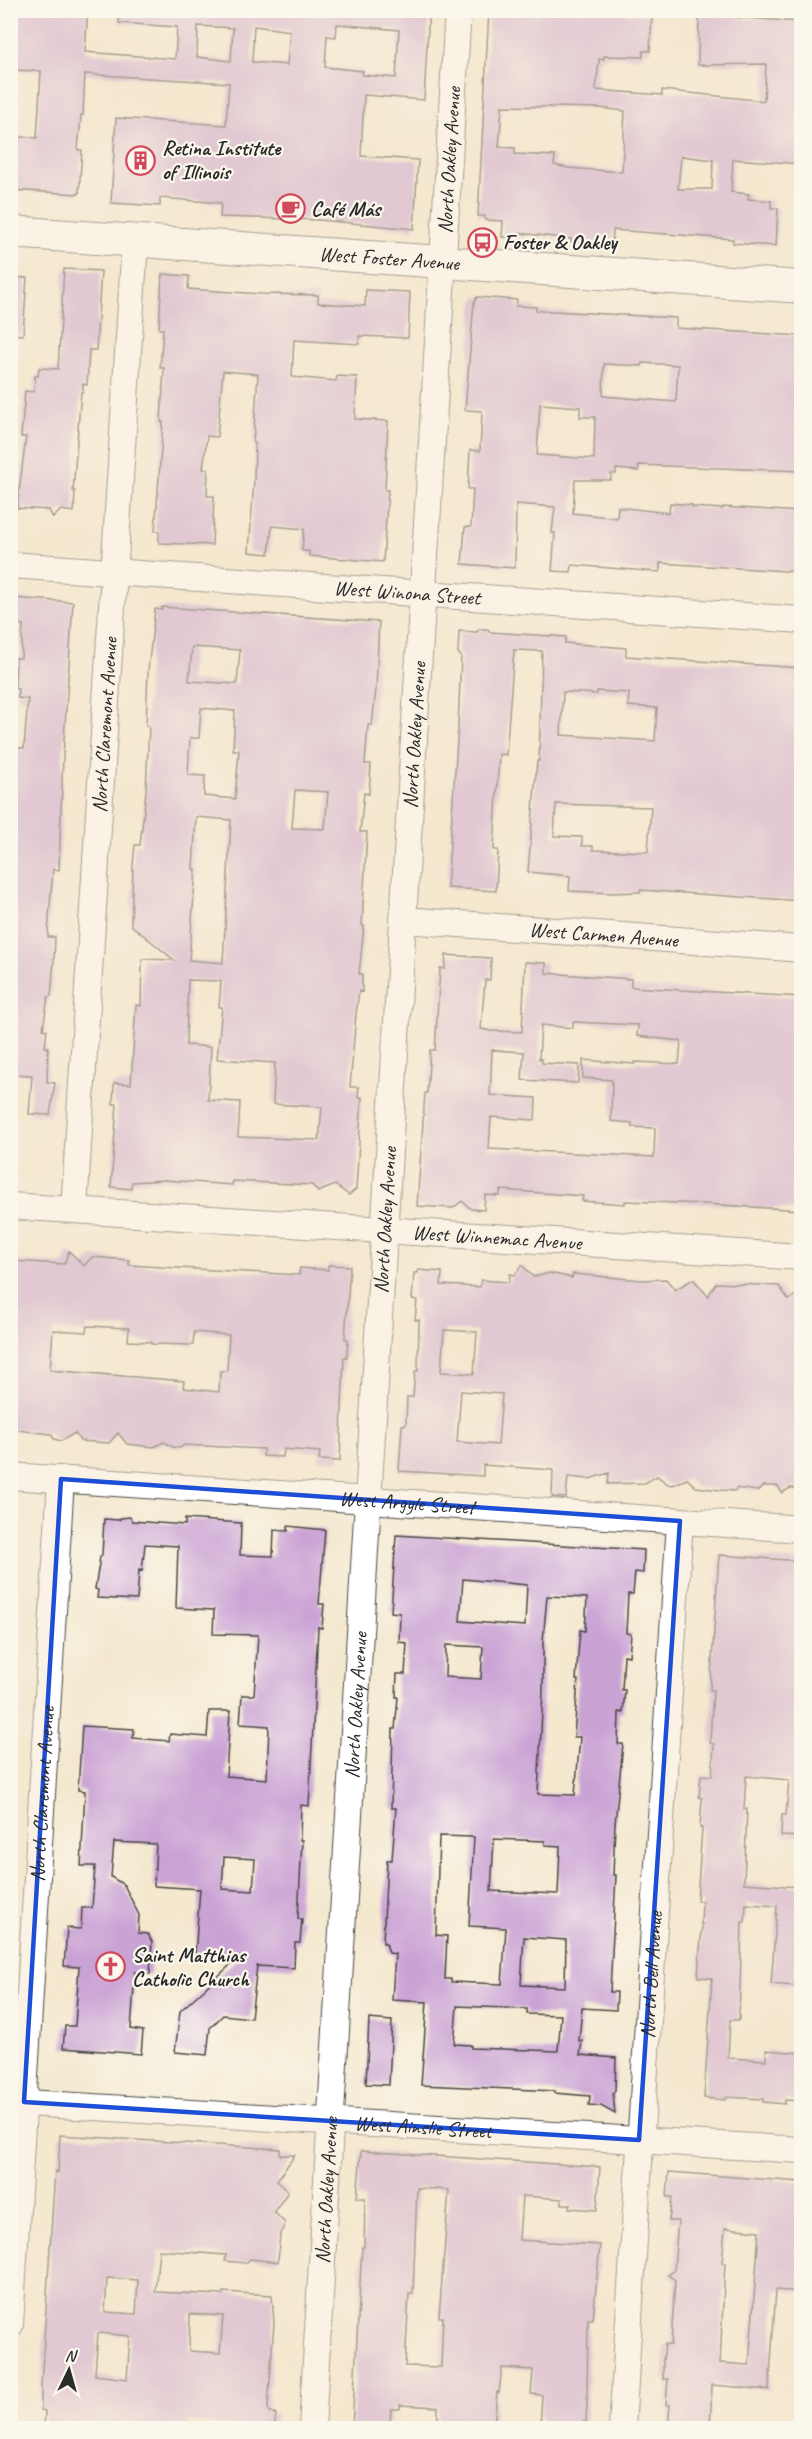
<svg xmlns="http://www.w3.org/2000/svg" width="812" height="2439" viewBox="0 0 812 2439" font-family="Caveat,sans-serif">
<rect width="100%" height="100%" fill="#fbf7ec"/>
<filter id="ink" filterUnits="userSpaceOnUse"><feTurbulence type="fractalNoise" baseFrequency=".0167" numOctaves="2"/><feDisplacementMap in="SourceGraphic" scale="12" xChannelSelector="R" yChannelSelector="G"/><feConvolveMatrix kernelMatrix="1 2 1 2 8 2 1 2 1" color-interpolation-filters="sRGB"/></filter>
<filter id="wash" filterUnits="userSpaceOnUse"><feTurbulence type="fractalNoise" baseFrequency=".008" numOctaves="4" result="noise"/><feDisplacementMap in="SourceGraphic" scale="24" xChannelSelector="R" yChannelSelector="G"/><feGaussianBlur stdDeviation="1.35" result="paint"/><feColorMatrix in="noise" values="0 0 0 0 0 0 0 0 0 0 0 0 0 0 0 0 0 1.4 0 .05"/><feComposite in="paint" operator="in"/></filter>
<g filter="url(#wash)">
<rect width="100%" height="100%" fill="#f4e8cf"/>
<g id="blocks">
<!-- building -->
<path fill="#caa3d5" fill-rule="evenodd" d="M10,10H88L85,52L175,59L177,27L119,23L120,10H429L424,100L364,95L361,156L418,160L414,229L319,220L220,217L221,203L160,198V206L111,203L116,118L226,125L229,83L85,74L83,115H81L78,150H82L79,194L10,190V136L37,138L41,71L10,70ZM337,24L399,30L396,78L362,75L363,71L325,67L327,36L336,37ZM198,26L233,28L231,61L197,57ZM254,26L290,31L287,65L252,62Z
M489,10H579L652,15L650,51H643V57L604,56V59H599L596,90L662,95V90L764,101L766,64L698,65L699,12L720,13L719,16L801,22V164L733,159L731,192L749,194L748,199L771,201V208H778L776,246L733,243V239L613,230L612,244L571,242V239L520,233V238L502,237L503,221L485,220V216H478ZM502,106L599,108L625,111L622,172L568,168L554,165L555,156L515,154V148L499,147ZM681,156L713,160L712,189H678Z
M64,269L101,271L96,350H89L87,385L83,384V392H81L73,491H75L74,512L61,510L53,518L49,510L17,508L26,437H21L25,391L34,392L35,376H38L39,368L58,369Z
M162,274L189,276L188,289L261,294L318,295V303L365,306L366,290L410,292L408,338L359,336V344L294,340L292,377L336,381L337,376L357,377L355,419L388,421L385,490H388L383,562L309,556V551H302L304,529L272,526L269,554L249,552L254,479L255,443H253L258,374L223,371L217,437L207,436L203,469H208L207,496H214L212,545L159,543V531H155L163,422H161L164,368H160L163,329H159Z
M10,277L27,278L23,335L10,334Z
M477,297L517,300L516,306L536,307V310L676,318V328L801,336V471L639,465L638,471L616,469V474H611V480H575L573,513L617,518L618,507L669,513L670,503L692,505V507L723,509V507L801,512V572L660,563V572L572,565L571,572L552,571L555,533H552L555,507L516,504L515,568L462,564L465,527H471L473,489H468L470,450L480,451L482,411L465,410L474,302ZM642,363L678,365L676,402L603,396L604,364L642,366ZM540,404L580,407V417H595L594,459L537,455Z
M10,598L73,602L63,756L59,870L53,869L49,917L48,937H55L54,961L51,996L48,997L43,1029L47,1030L45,1047H48L47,1082L55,1083L50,1115L29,1114L32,1075L10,1074V852L15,795H10V767L12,747L24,748L28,699L18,698V689H15L16,658H21L23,625L10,624Z
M162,607L379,622L376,689L372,725H368L365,764H371L369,794L364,793L360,832H367L362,925L364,926L359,974H362V992L359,991L356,1014L350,1087H359L358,1097H362L356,1189L349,1195L335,1185L318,1192L312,1185L233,1181L232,1185L165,1180L132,1182L131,1189L111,1187L117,1104H113L114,1083L131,1084L136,1005L141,1006L142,959L174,960L131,925L133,865L135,845H140L146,791L149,726H146L148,671L155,609L162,610ZM192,647L240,650L237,684L189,681ZM201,708L235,711L233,750H239L235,799L204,796L205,776L188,775L190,738H199ZM295,790L328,792L325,829L292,828ZM196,817L231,820L223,963L189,960L196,869H193ZM188,980L221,981L219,1007H222L217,1059L275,1063L273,1104L322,1107L319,1140L238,1137L240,1102L208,1100L211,1047L186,1045Z
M479,629H488L490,632L566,637L565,643L626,648V656L801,668V901L640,890V892L611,893L569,891L570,876L528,872L537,761H539L542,651L514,650L506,755L499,754L494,850H498L496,891L447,888L458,727L461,656L458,653L459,631L477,632ZM597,691L629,693L628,706L657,708L655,741L561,735L563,692L597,694ZM556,804L651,807L648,852L593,850V846H582V837L554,836Z
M446,955L491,958L490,980H485L481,1029L491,1031L522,1032L525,962L546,963V973L631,979V987L801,997V1210L705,1204L625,1201V1204L582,1201L583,1196L500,1190V1196L485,1195L484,1210L471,1209L462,1201L453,1208L417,1206L425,1093H427L430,1050H435L440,968L445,969ZM573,1022L638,1025L637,1036L681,1041L679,1064L635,1062V1064L583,1060V1078L612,1080L611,1121L632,1123V1127L655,1128L654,1157L489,1149L491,1117L535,1120L536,1098L490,1095L492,1050L524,1052L522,1080L578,1083L579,1065L542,1063V1059H539L541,1025L573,1028Z
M69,1251L84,1266L92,1257L129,1260V1265L299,1275L300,1268L328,1270V1265L350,1266L345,1339H348L347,1357H344L340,1461L319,1460L320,1452L284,1449L283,1457L263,1456L264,1449L184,1445L180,1448L173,1447L164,1442L154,1447L127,1444L118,1433L109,1443L80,1441L75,1433L61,1441L54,1439L51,1434L10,1429L13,1340H10V1261L64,1264ZM87,1326L129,1328L128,1341L151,1342V1344L193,1345L194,1332L229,1335L227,1371H220L219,1392L183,1388L184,1381L50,1370L53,1330L86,1332Z
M522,1265L533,1277L550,1273L572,1278L573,1274L642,1280L666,1279L675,1290L693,1279L708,1296L716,1283L779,1286L789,1300L801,1291V1346H800L797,1394L801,1395V1434L798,1489L790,1488L782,1493L778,1486H764L757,1491L736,1488V1491L720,1490L696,1487L687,1479L673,1485L668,1484L657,1476L645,1483L608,1484L609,1473L589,1479L568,1477L566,1498L552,1497L553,1470L483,1465V1476L399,1471L402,1425H406L407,1397H413L415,1371H418L419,1320H415L417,1300L412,1299L414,1273H418V1270L442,1272L441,1285L480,1287L481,1280L509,1282L510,1274L515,1275ZM444,1330L477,1332L474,1374L441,1372ZM461,1391L502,1394L498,1445L457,1442Z
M130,1517L132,1521L185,1525V1519L241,1523L240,1555L273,1556L274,1530L288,1531V1526L325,1530L319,1604H324L322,1628L318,1627L309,1806L301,1805L300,1840H302L298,1919H302L300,1943H295L294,1968L257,1966L251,2018L223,2015L210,2028L207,2055L175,2052L180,2011L238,1958L195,1956L200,1889L154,1886L156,1844L114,1842L111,1877L124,1885L139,1915L138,1933L148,1934L152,1942L150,1974L135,1972L131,2029L143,2031L141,2054L63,2048L65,2026H75L79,1967L64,1966L67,1928L81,1929L82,1908H92L95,1866H81L85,1791L78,1790L82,1726L134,1729L133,1738L169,1741L170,1734L207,1737L209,1711H230L226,1776L267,1779L269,1726L240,1724L242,1695H254L258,1635L213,1634L214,1610L176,1608L178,1546L145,1544L142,1571L139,1570L137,1600L97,1598L98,1590L95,1589L100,1557L102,1555L104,1519L119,1520L121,1518ZM224,1857L255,1859L253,1891L222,1889Z
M396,1535L644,1550L643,1573L635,1572L633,1594H628L626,1633L631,1634L629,1656L624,1655L622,1690H625L623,1713L619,1712L618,1744H623L615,1824L613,1875H616L610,1992H617L616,2010L582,2008L579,2041H582L580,2055L616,2058L615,2090L613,2094L615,2114L601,2106L589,2105L590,2096L554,2093L555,2091L421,2085L427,2002L392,2000L395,1954L389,1953L386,1943H383L387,1860H392L396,1808H391L393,1729H395L398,1697H396L397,1674H405L407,1643L399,1642L400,1613L391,1612ZM463,1579L527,1585L525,1626L460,1621ZM547,1596L587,1598L585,1631L580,1630L576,1680H578L574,1737H580L575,1795L538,1794L543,1690V1641ZM446,1645L483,1647L481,1679L445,1677ZM439,1836L474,1837L469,1926L506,1928L502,1984L451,1982V1979H445L447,1936L436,1935ZM494,1839L545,1841V1845L560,1846L558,1894L491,1891ZM524,1937L566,1940L565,1987L521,1985ZM457,2006L527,2009V2014L561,2015L558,2051L471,2048V2045L454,2044Z
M719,1555L801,1561V1837L781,1836L782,1815H786L789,1780L746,1776L744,1809H747L744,1883L799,1887L795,1986L771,1984L777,1906L746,1904L745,1922H742L739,2020H730L728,2058L766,2060V2050L801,2053V2101L785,2100V2104L763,2102V2099L725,2097V2100L704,2098L712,1978L698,1977L702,1924H701L702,1901H697L702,1828H700L702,1798L699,1797L701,1775L712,1776L714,1744L710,1743L713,1690H710Z
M369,2019L392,2021L389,2085L366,2084Z
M60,2135L280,2149V2155H295L277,2180L288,2192L274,2212L285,2223L284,2229L280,2234L278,2262L250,2259L246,2263L225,2261L226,2255L159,2250L155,2292L222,2295L223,2292L272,2295L274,2323L268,2408L269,2413L276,2414L274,2428H249L187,2422V2426H148V2428H44L45,2411L41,2410V2386L55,2171L58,2172ZM107,2278L138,2280L136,2314L105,2312ZM190,2314L223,2316L220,2353L189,2351ZM98,2333L130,2336L127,2379L95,2375Z
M361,2151L600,2167L597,2210L569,2208L570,2204H562V2199L522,2196L519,2240L600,2245L593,2319H588L587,2402L586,2422H583V2428H540L542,2395L531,2394L533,2370L502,2368L499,2393L497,2392L494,2428H438V2407L400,2405V2409H391L390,2423H386L385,2428H352L362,2247H364L365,2198H357ZM417,2188L449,2190L439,2317H443L441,2367L405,2366L409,2294H413Z
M669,2172L801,2182V2292L776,2290L769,2390L712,2385L710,2428H668L670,2405H666L668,2379H663V2360L665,2344L671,2345L675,2280L668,2275L674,2270L678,2221H669L672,2197H667ZM725,2228L759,2231L749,2365L720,2363L725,2263H722Z"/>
</g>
</g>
<g filter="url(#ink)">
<use href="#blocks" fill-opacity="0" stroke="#494744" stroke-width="1.5"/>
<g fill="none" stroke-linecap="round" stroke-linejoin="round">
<defs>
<g id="minor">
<path id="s1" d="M10,565L802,620"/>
<path id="s2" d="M404,920L802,949"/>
<path id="s3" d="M10,1206L802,1257"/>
<path id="s4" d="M74,1210L135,241"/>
<path id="s5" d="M10,1476L802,1529"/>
<path id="s6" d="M10,2102L802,2150"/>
<path id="s7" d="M10,2325L61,1479"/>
<path id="s8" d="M312,2428L458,10"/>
<path id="s9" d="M622,2428L680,1521"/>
</g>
<g id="major">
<path id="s10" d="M10,232L802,287"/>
</g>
</defs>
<!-- minor casing -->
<use href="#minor" stroke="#494744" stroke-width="28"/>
<!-- major casing -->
<use href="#major" stroke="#494744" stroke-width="34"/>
<!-- minor -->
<use href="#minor" stroke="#fff" stroke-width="26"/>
<!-- major -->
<use href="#major" stroke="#fff" stroke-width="32"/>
</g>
</g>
<!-- marked area -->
<path d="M0 0H812V2439H0ZM61,1479L680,1521L639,2140L24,2102Z" fill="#f4e8cf" fill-opacity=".55" fill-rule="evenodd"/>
<path fill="none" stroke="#1d4ed8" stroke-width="4.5" stroke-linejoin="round" d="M61,1479L680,1521L639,2140L24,2102Z"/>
<!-- icons -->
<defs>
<symbol id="building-ring" viewBox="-11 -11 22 22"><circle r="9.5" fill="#fbf7ec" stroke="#d1495b" stroke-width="1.5"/><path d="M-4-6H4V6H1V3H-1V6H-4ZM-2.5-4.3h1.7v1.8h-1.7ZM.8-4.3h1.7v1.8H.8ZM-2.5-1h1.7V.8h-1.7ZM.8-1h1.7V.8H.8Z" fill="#d1495b"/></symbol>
<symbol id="cafe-ring" viewBox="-11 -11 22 22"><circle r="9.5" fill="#fbf7ec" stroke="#d1495b" stroke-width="1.5"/><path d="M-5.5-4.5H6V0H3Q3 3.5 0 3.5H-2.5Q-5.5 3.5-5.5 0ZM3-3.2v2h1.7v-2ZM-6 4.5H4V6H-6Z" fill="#d1495b"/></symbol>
<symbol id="bus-ring" viewBox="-11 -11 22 22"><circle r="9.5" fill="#fbf7ec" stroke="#d1495b" stroke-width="1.5"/><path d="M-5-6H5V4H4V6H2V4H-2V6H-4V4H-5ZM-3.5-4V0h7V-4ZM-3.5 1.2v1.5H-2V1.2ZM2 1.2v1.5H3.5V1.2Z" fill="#d1495b"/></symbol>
<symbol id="church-ring" viewBox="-11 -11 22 22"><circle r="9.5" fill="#fbf7ec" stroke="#d1495b" stroke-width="1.5"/><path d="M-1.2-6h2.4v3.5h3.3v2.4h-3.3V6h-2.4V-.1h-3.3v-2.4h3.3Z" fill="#d1495b"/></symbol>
</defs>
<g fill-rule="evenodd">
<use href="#building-ring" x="124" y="144" width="33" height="33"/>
<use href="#cafe-ring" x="274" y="192" width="33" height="33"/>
<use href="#bus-ring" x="466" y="226" width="33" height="33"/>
<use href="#church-ring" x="94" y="1950" width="33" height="33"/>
</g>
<g text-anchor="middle" stroke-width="4.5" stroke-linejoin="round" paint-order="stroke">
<!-- poi labels -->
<g font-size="21" font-weight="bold" fill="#2b2b2b" stroke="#fbf7ec" text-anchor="start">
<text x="162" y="155">Retina Institute<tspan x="162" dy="24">of Illinois</tspan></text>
<text x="311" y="216">Café Más</text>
<text x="503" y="249">Foster &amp; Oakley</text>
<text x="132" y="1962">Saint Matthias<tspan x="132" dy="24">Catholic Church</tspan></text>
</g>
<!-- street labels -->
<g font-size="21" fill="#2b2b2b" stroke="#fbf7ec">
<text dy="7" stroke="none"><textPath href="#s8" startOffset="2272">North Oakley Avenue</textPath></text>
<text dy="7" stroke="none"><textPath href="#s10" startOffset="380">West Foster Avenue</textPath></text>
<text dy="7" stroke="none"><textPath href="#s1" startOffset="398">West Winona Street</textPath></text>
<text dy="7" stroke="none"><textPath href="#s4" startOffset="486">North Claremont Avenue</textPath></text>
<text dy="7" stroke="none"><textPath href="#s8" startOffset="1696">North Oakley Avenue</textPath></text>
<text dy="7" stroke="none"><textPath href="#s2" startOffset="200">West Carmen Avenue</textPath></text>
<text dy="7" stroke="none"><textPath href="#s8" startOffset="1210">North Oakley Avenue</textPath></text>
<text dy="7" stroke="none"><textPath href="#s3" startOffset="488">West Winnemac Avenue</textPath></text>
<text dy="7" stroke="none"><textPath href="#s5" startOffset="398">West Argyle Street</textPath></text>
<text dy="7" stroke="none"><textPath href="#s8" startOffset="724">North Oakley Avenue</textPath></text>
<text dy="7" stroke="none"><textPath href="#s7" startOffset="532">North Claremont Avenue</textPath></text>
<text dy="7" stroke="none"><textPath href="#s9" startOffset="454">North Bell Avenue</textPath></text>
<text dy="7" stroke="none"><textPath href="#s6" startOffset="414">West Ainslie Street</textPath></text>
<text dy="7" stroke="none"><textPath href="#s8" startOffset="238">North Oakley Avenue</textPath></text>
</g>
</g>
<!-- margin -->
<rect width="812" height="2439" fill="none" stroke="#fbf7ec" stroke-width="36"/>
<!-- north arrow -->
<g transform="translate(69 2370) rotate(5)" stroke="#fbf7ec" stroke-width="4.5" paint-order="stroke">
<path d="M0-4.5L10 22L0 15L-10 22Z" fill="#2b2b2b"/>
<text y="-9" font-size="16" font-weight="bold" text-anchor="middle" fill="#2b2b2b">N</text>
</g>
</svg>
